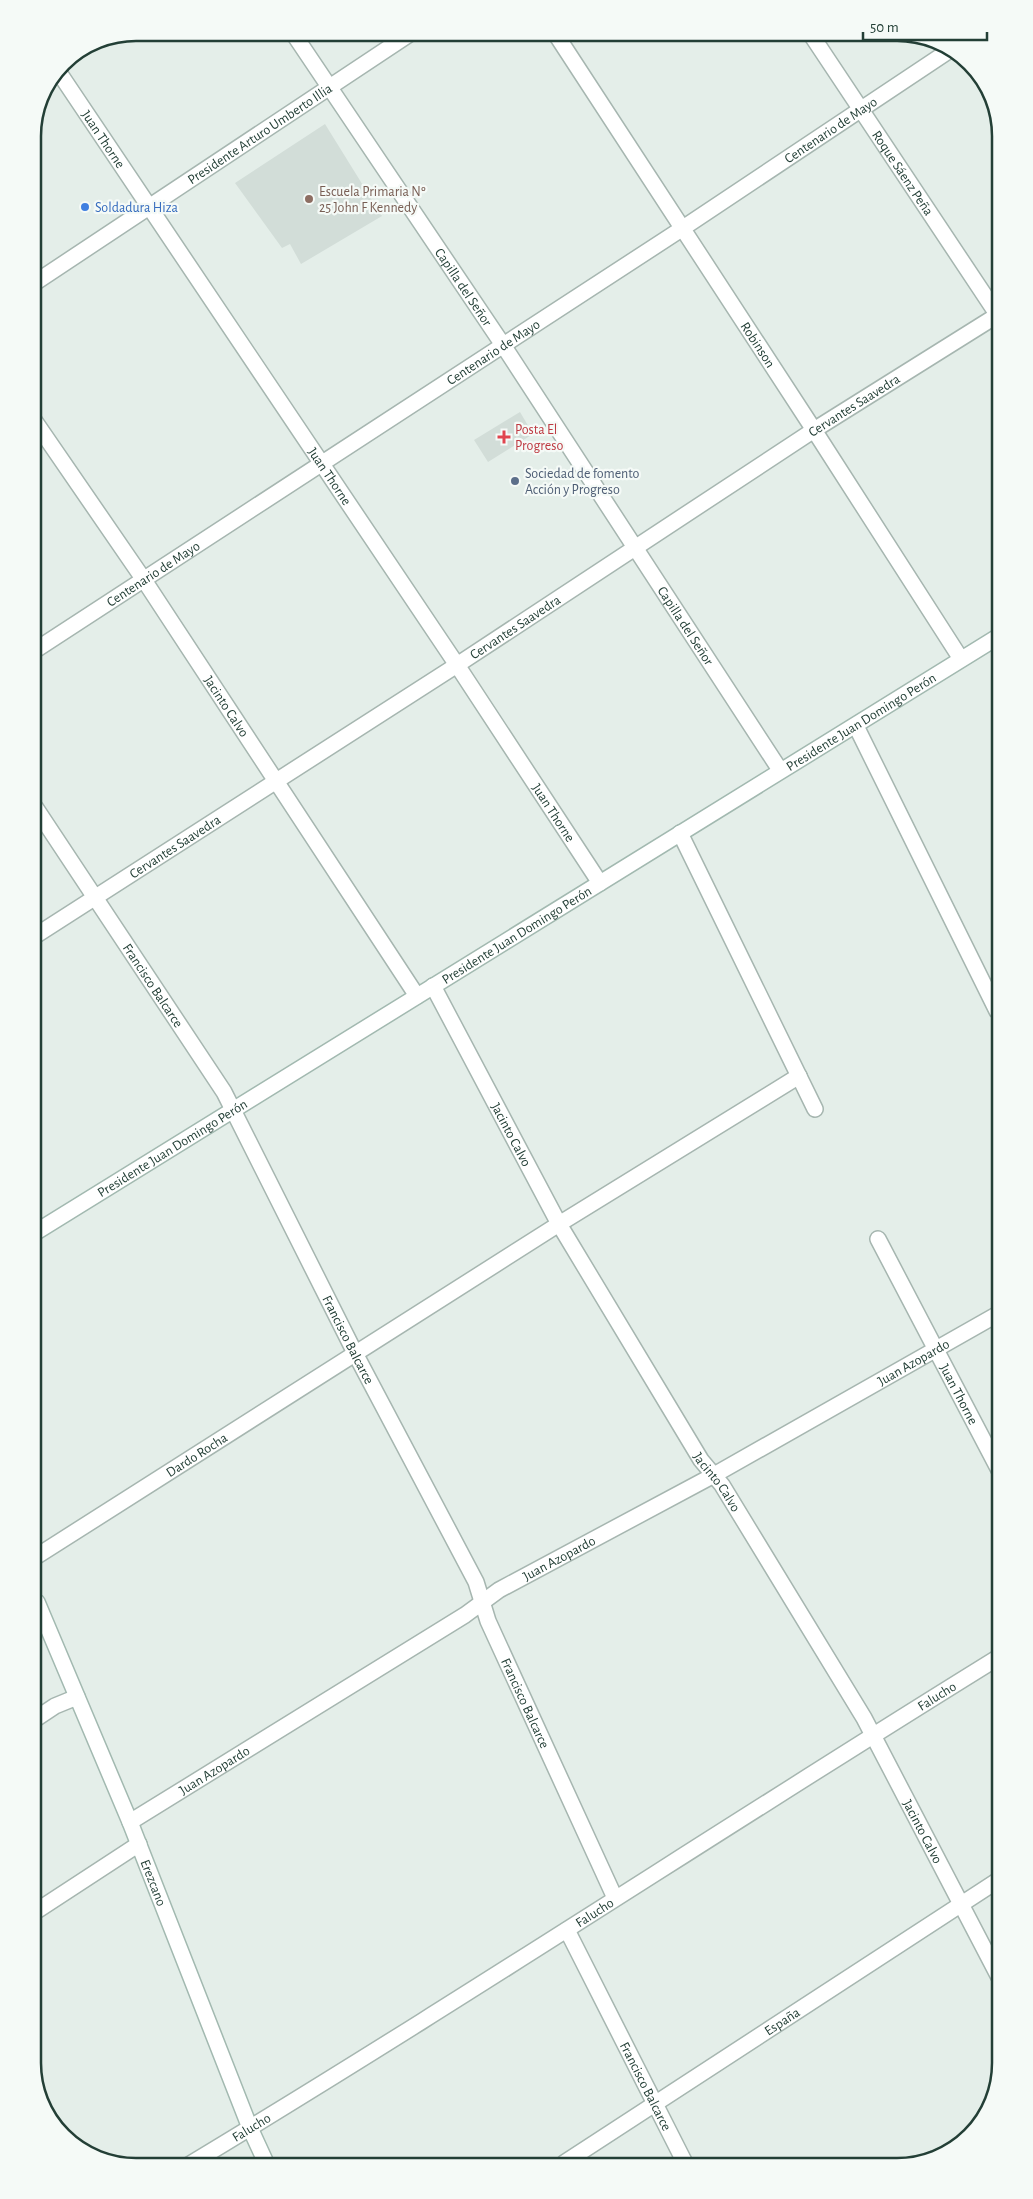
<svg xmlns="http://www.w3.org/2000/svg" width="1033" height="2199" viewBox="0 0 1033 2199" font-family="'Alegreya Sans',sans-serif">
<rect width="100%" height="100%" fill="#e4eee9"/>
<!-- built -->
<path fill="#d2ddd8" d="M325,124L382,216L301,264L290,244L282,248L235,183Z
M520,412L533,434L488,462L474,440Z"/>
<g fill="none" stroke-linecap="round" stroke-linejoin="round">
<defs>
<g id="street">
<path id="s1" d="M293,33L503,345L780,770"/>
<path id="s2" d="M555,33L814,430L961,659"/>
<path id="s3" d="M810,33L995,311"/>
<path id="s4" d="M58,71L457,665L600,883"/>
<path id="s5" d="M33,284L411,33"/>
<path id="s6" d="M34,420L144,580L417,996"/>
<path id="s7" d="M34,651L683,228L950,50"/>
<path d="M856,726L997,1011"/>
<path id="s8" d="M35,807L224,1092L356,1355L476,1582L488,1621L615,1898"/>
<path d="M680,833L815,1109"/>
<path id="s9" d="M35,936L457,665L814,430L996,316"/>
<path id="s10" d="M433,986L559,1224L701,1460L722,1485L864,1718L1000,1979"/>
<path id="s11" d="M878,1239L999,1470"/>
<path id="s12" d="M37,1556L559,1224L799,1076"/>
<path d="M37,1718L55,1706L77,1697"/>
<path id="s13" d="M130,1822L465,1615L499,1590L714,1475L998,1314"/>
<path d="M38,1910L139,1844"/>
<path id="s14" d="M567,1930L685,2163"/>
<path d="M930,2161L933,2159"/>
<path id="s15" d="M564,2163L1000,1879"/>
<path id="s16" d="M187,2166C461,2001 727,1825 999,1657"/>
</g>
<g id="secondary">
<path id="s17" d="M36,1232L996,638"/>
<path id="s18" d="M37,1602L130,1822L250,2128L267,2165"/>
</g>
</defs>
<!-- street casing -->
<use href="#street" stroke="#a6b6b0" stroke-width="18"/>
<!-- secondary casing -->
<use href="#secondary" stroke="#a2b9b0" stroke-width="18"/>
<!-- street -->
<use href="#street" stroke="#fff" stroke-width="15"/>
<!-- secondary -->
<use href="#secondary" stroke="#fff" stroke-width="15"/>
</g>
<!-- markers -->
<circle fill="#8d6e63" stroke="#f5faf7" stroke-width="2" cx="309" cy="199" r="5"/>
<circle fill="#3f7fe0" stroke="#f5faf7" stroke-width="2" cx="85" cy="207" r="5"/>
<path fill="#e0444e" stroke="#f5faf7" stroke-width="2" d="M501.5 429.5h5v5h5v5h-5v5h-5v-5h-5v-5h5z"/>
<circle fill="#5c6f8a" stroke="#f5faf7" stroke-width="2" cx="515" cy="481" r="5"/>
<g text-anchor="middle" stroke-width="4.5" stroke-linejoin="round" paint-order="stroke">
<!-- street labels -->
<g font-size="14" fill="#233f36" stroke="#f5faf7">
<text dy="5" stroke="none"><textPath href="#s7" startOffset="952">Centenario de Mayo</textPath></text>
<text dy="5" stroke="none"><textPath href="#s5" startOffset="272">Presidente Arturo Umberto Illia</textPath></text>
<text dy="5" stroke="none"><textPath href="#s4" startOffset="82">Juan Thorne</textPath></text>
<text dy="5" stroke="none"><textPath href="#s3" startOffset="168">Roque Sáenz Peña</textPath></text>
<text dy="5" stroke="none"><textPath href="#s1" startOffset="306">Capilla del Señor</textPath></text>
<text dy="5" stroke="none"><textPath href="#s2" startOffset="372">Robinson</textPath></text>
<text dy="5" stroke="none"><textPath href="#s7" startOffset="548">Centenario de Mayo</textPath></text>
<text dy="5" stroke="none"><textPath href="#s9" startOffset="976">Cervantes Saavedra</textPath></text>
<text dy="5" stroke="none"><textPath href="#s4" startOffset="488">Juan Thorne</textPath></text>
<text dy="5" stroke="none"><textPath href="#s7" startOffset="142">Centenario de Mayo</textPath></text>
<text dy="5" stroke="none"><textPath href="#s9" startOffset="571">Cervantes Saavedra</textPath></text>
<text dy="5" stroke="none"><textPath href="#s1" startOffset="711">Capilla del Señor</textPath></text>
<text dy="5" stroke="none"><textPath href="#s6" startOffset="345">Jacinto Calvo</textPath></text>
<text dy="5" stroke="none"><textPath href="#s17" startOffset="970">Presidente Juan Domingo Perón</textPath></text>
<text dy="5" stroke="none"><textPath href="#s4" startOffset="892">Juan Thorne</textPath></text>
<text dy="5" stroke="none"><textPath href="#s9" startOffset="166">Cervantes Saavedra</textPath></text>
<text dy="5" stroke="none"><textPath href="#s17" startOffset="565">Presidente Juan Domingo Perón</textPath></text>
<text dy="5" stroke="none"><textPath href="#s8" startOffset="214">Francisco Balcarce</textPath></text>
<text dy="5" stroke="none"><textPath href="#s10" startOffset="168">Jacinto Calvo</textPath></text>
<text dy="5" stroke="none"><textPath href="#s17" startOffset="160">Presidente Juan Domingo Perón</textPath></text>
<text dy="5" stroke="none"><textPath href="#s8" startOffset="619">Francisco Balcarce</textPath></text>
<text dy="5" stroke="none"><textPath href="#s13" startOffset="909">Juan Azopardo</textPath></text>
<text dy="5" stroke="none"><textPath href="#s11" startOffset="175">Juan Thorne</textPath></text>
<text dy="5" stroke="none"><textPath href="#s12" startOffset="189">Dardo Rocha</textPath></text>
<text dy="5" stroke="none"><textPath href="#s10" startOffset="572">Jacinto Calvo</textPath></text>
<text dy="5" stroke="none"><textPath href="#s13" startOffset="504">Juan Azopardo</textPath></text>
<text dy="5" stroke="none"><textPath href="#s16" startOffset="885">Falucho</textPath></text>
<text dy="5" stroke="none"><textPath href="#s8" startOffset="1024">Francisco Balcarce</textPath></text>
<text dy="5" stroke="none"><textPath href="#s13" startOffset="99">Juan Azopardo</textPath></text>
<text dy="5" stroke="none"><textPath href="#s10" startOffset="978">Jacinto Calvo</textPath></text>
<text dy="5" stroke="none"><textPath href="#s18" startOffset="304">Erezcano</textPath></text>
<text dy="5" stroke="none"><textPath href="#s16" startOffset="480">Falucho</textPath></text>
<text dy="5" stroke="none"><textPath href="#s15" startOffset="260">España</textPath></text>
<text dy="5" stroke="none"><textPath href="#s14" startOffset="175">Francisco Balcarce</textPath></text>
<text dy="5" stroke="none"><textPath href="#s16" startOffset="75">Falucho</textPath></text>
</g>
<!-- education labels -->
<g font-size="14" fill="#785e54" stroke="#f5faf7" text-anchor="start">
<text x="319" y="196">Escuela Primaria Nº<tspan x="319" dy="16">25 John F Kennedy</tspan></text>
</g>
<!-- shop labels -->
<g font-size="14" fill="#366cbe" stroke="#f5faf7" text-anchor="start">
<text x="95" y="212">Soldadura Hiza</text>
</g>
<!-- health labels -->
<g font-size="14" fill="#be3a42" stroke="#f5faf7" text-anchor="start">
<text x="515" y="434">Posta El<tspan x="515" dy="16">Progreso</tspan></text>
</g>
<!-- service labels -->
<g font-size="14" fill="#4e5e75" stroke="#f5faf7" text-anchor="start">
<text x="525" y="478">Sociedad de fomento<tspan x="525" dy="16">Acción y Progreso</tspan></text>
</g>
</g>
<!-- crop -->
<path d="M0 0H1033V2199H0ZM136 41H897A95 95 0 0 1 992 136V2063A95 95 0 0 1 897 2158H136A95 95 0 0 1 41 2063V136A95 95 0 0 1 136 41Z" fill="#f5faf7" fill-rule="evenodd"/>
<path fill="none" stroke="#233f36" stroke-width="2.5" d="M136 41H897A95 95 0 0 1 992 136V2063A95 95 0 0 1 897 2158H136A95 95 0 0 1 41 2063V136A95 95 0 0 1 136 41Z"/>
<!-- scale -->
<path d="M863 32v8h124v-8" fill="none" stroke="#233f36" stroke-width="2.5"/>
<text x="870" y="32" font-size="15" fill="#233f36" stroke="#f5faf7" stroke-width="4" paint-order="stroke">50 m</text>
</svg>
